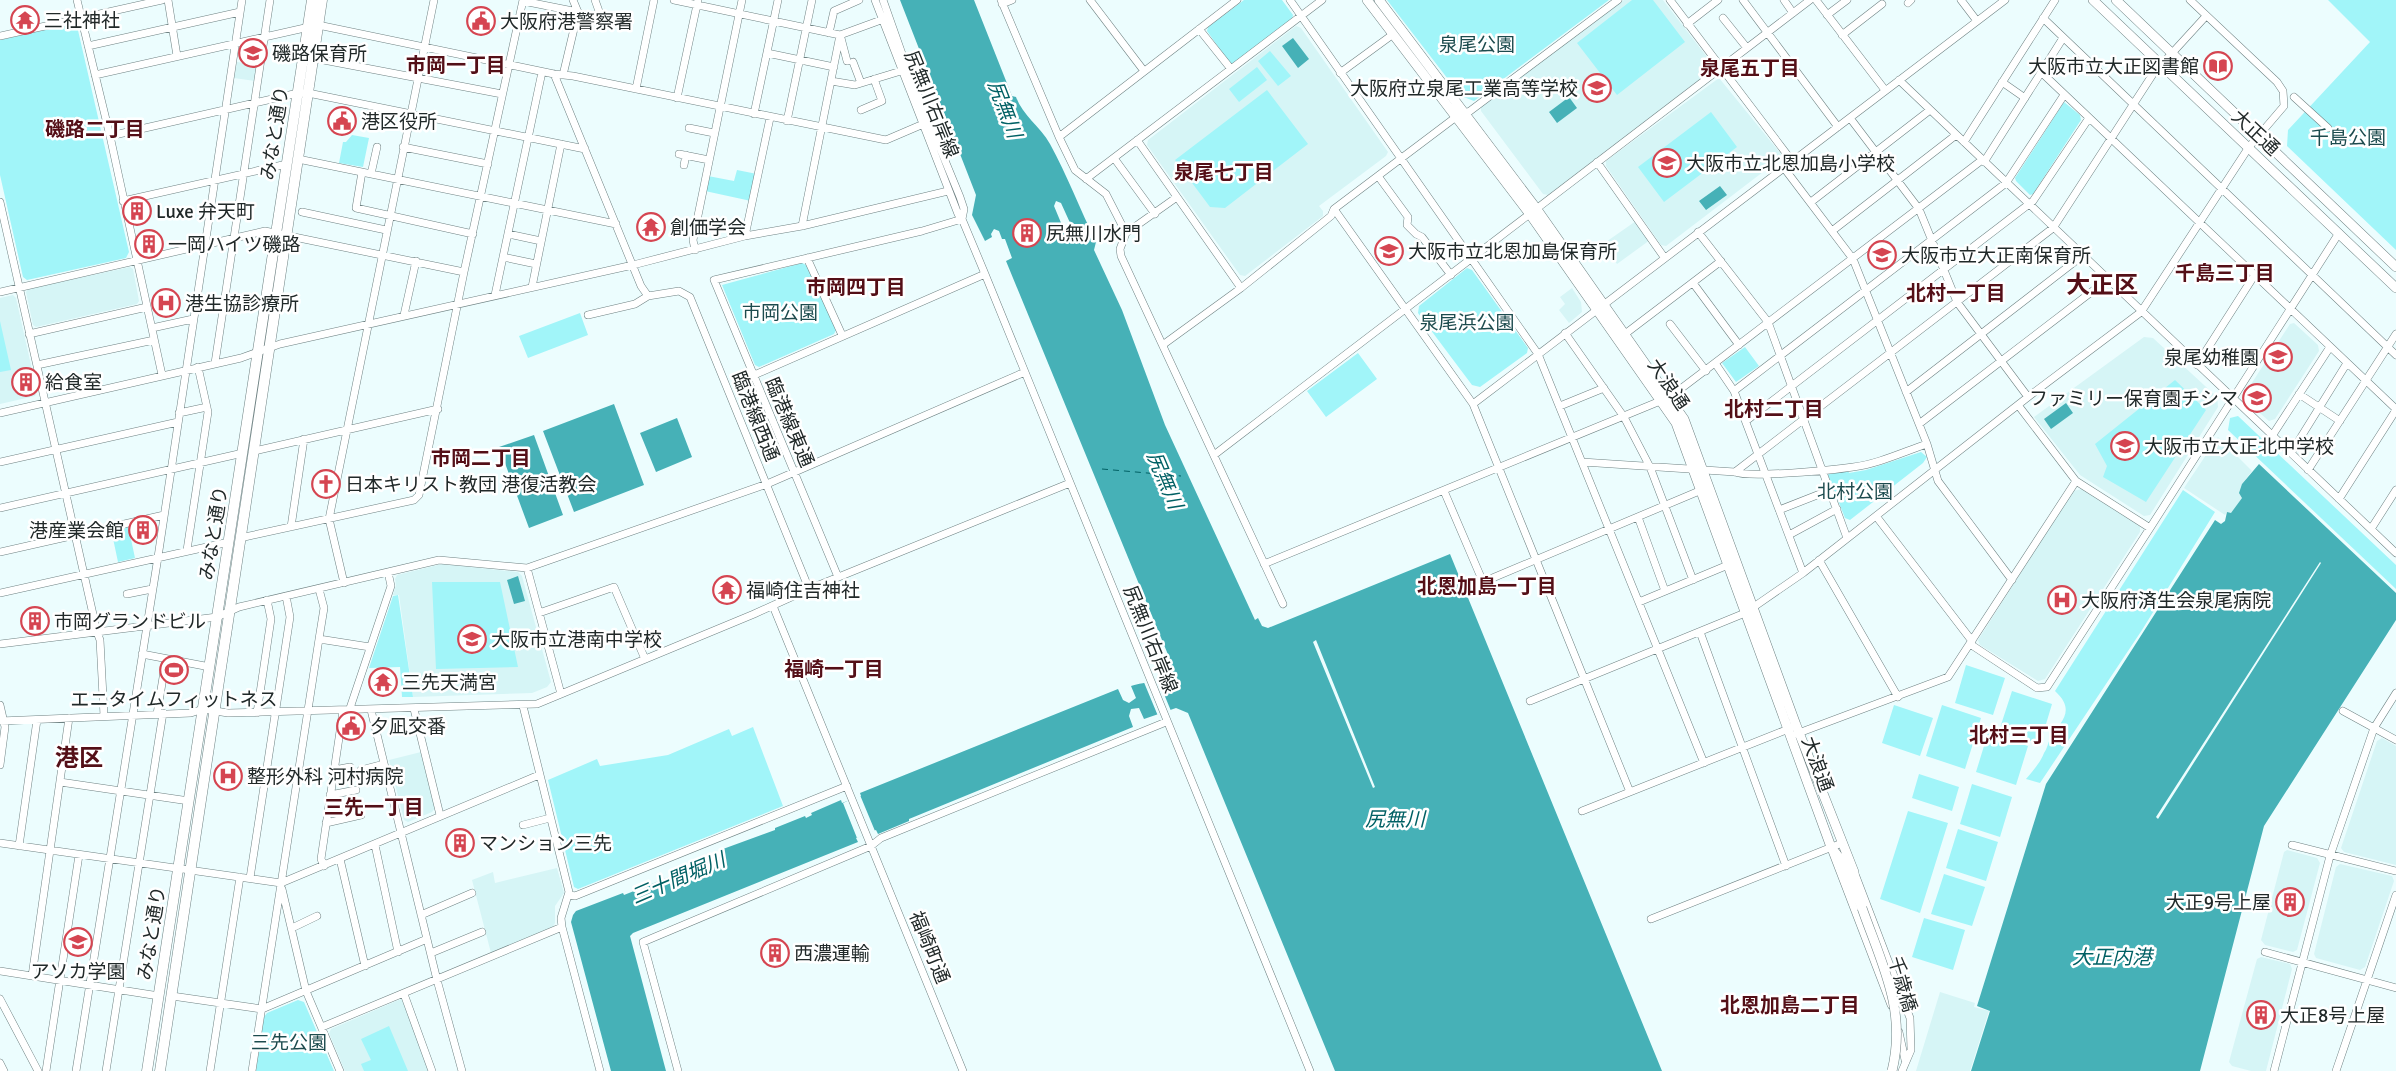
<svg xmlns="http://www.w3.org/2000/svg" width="2396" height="1071" viewBox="0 0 2396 1071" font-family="Signika,'Noto Sans JP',sans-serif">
<rect width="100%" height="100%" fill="#ecfdfe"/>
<!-- built -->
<path fill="#d6f5f6" d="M1624,0H1663L1714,66L1712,70L1548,195L1543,194L1481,111V107Z
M1296,26L1301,28L1388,152L1386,156L1319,206L1323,211V216L1245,276L1240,275L1147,145L1148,140Z
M258,43L261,45L255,81L234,78L237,62L245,63L248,45Z
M1719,78L1781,154L1780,159L1666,246L1661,245L1606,166V161Z
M1636,221L1650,240L1617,264L1603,244Z
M130,267L133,269L139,301L137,304L36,327L33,325L26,292L28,289Z
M1572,288L1581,302L1582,312L1569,323L1559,310L1565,304L1560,297Z
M13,295L16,298L37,392L35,396L0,404V298Z
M2294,323L2318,345L2319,351L2275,419L2269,421L2247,402L2246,392L2290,324Z
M2144,337L2153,338L2217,397L2218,407L2150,515L2144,516L2080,475L2034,417Z
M2218,437L2252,471L2242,484V498L2231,514L2227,512L2225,515L2184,488Z
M2082,489L2140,526V532L2045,679L2038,681L1980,645L1978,640L2073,491Z
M442,564L518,572L522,576L551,682L547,687L532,693L413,697L399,595H393L396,585L395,579L397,575Z
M2382,738L2396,746V865L2344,852L2341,848L2377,741Z
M421,752L435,808L432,812L408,822L404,820L389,760Z
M2287,850L2317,858L2320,863L2297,950L2293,952L2265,945L2261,940L2284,852Z
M2340,864L2392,876L2394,881L2365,967L2360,970L2316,958L2314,954L2336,867Z
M557,868L564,893L555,906V923L553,927L491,953L472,880L493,872L495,883Z
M2261,957L2290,964L2292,969L2266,1071H2251L2232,1066L2229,1062L2257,959Z
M1940,992L1975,1003L1974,1007L1989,1011L1970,1071H1916Z
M401,999L404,1001L429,1071H345L329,1033L331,1029Z"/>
<!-- green -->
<path fill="#a1f5f9" d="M1244,0H1282L1293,15L1292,19L1233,64L1229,62L1207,31L1208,27Z
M1387,0H1609L1474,101L1461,96Z
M1632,0H1653L1685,42L1617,95L1577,43Z
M2328,0H2396V250L2287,146L2288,130L2370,42Z
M73,24L77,26L129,252L126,258L27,280L23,277L0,175V40Z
M1270,51L1291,76L1278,86L1258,61Z
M1257,67L1267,80L1239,102L1229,89Z
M1267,90L1308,144L1225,208L1210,207L1175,160Z
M2064,102L2080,115L2081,120L2033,194L2030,195L2016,181L2015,178Z
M1711,112L1737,147L1664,202L1638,167Z
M352,135L369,138L363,167L339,163L343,142H346Z
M737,170L757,174L751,201L705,191L708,176L734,181Z
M802,263L808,266L836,330L834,334L759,367L755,365L722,285Z
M1467,268L1472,270L1528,348L1527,353L1480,387L1472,385L1418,313L1419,306Z
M580,313L588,335L528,358L519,336Z
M0,321L11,370L0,372Z
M1745,347L1759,366L1736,382L1722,363Z
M1358,353L1377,379L1326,417L1307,391Z
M2175,380L2206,410L2146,502L2103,477L2107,466L2095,444Z
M2238,416L2396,565V589L2228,430L2230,418Z
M1921,452L1927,457L1923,463L1850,520L1845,518L1828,475L1831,471L1848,470L1849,473L1866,470Z
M2183,490L2215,512L2142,630L2040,783L2026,779C2033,771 2040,763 2044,753C2047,749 2048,743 2050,739C2060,722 2077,711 2055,691Z
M128,525L135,558L118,562L111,529Z
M432,582H500L518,667L436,669Z
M398,595L413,697H402L400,667L369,668L393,596Z
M1966,665L2005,678L1993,715L1955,703Z
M2012,691L2052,704L2040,744L1999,731Z
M1894,705L1933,718L1920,756L1882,743Z
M1942,705L1981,718L1965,769L1926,756Z
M753,727L783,806L578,889L574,887L548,780L597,759L600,766L668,755L729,729L732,736Z
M1988,733L2028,746L2016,785L1976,772Z
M1919,774L1959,787L1952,811L1912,798Z
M1972,784L2012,797L2000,837L1960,824Z
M1908,811L1948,823L1920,913L1880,899Z
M1958,829L1998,842L1986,881L1946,868Z
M1944,874L1985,887L1972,926L1931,914Z
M1924,918L1965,930L1953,970L1912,957Z
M298,1000L304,1002L334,1071H256L264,1017L267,1013Z
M389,1026L408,1071H364L361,1064L371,1060L361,1039Z"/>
<!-- water -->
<path fill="#46b1b7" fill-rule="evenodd" d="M900,0H974L1012,96L1016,97C1023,116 1040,126 1050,144C1067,175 1080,209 1096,242L1094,250L1122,310L1165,425L1255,620L1258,618L1262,626L1268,628L1450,554L1662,1071H1335L1188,713L1176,708L1144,719L1139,708L1131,709L1129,716L1133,727L909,819V821L878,834L876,830L856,838L858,842L633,933L630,936L666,1071H611L571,922L573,915L576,911L623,893L624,895L724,855L723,849L775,830V828L805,816L806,818L812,815L811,813L841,800L842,803L861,796L860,793L1118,689L1123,700L1129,703L1136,698L1131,686C1146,681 1177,681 1169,657L1006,261L1012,258L1005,239H1002L999,231L994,229L991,234L992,237L985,241L972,215L976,195ZM1056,201L1061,203L1071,225L1070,231L1064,230L1054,206Z
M1293,38L1309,59L1298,68L1282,46Z
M1569,97L1577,108L1557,123L1549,112Z
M1720,186L1727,195L1706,210L1699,201Z
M2066,403L2073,413L2051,429L2044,419Z
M614,404L644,485L574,512L543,431Z
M677,418L692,457L656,472L640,433Z
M534,435L563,515L529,528L499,447Z
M2259,464L2396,593V620L2264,826L2200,1071H1971L1990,1011L1977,1006L2046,784L2215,520L2221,524L2225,521L2227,512L2231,513L2242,498L2239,493L2242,484Z
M518,576L525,601L514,604L507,580Z"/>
<!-- pier -->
<path fill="#ecfdfe" d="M2320,562L2321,563L2158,819L2156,817Z
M1316,640L1375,787L1373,788L1313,642Z
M1157,677L1171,711L1158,716L1143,680Z
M860,795L875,831L857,838L843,803Z"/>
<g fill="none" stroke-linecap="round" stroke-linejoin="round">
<!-- ferry -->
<path stroke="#006064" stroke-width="1" stroke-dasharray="6 5" stroke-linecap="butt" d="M1102,469L1181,476"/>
<defs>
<path id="minor" d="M77,0L110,136L162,375
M168,0L177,56
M595,0L600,14
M674,0L840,35L881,20
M875,0L958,214L962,219L985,274L1310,1071
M883,0L907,68L960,197L964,209L962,219
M1001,0L1059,137L1075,170L1106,194L1126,233L1120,249L1121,256L1283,604
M1090,0L1144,71
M1290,0L1538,354L1704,763
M1670,0L1792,161
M1743,0L1838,127
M1784,0L1793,13
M1816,0L1885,90
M1961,0L1977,21
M523,1L578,12
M1908,3L1911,0
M1002,4L1012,0
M1827,15L1847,0
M1723,18L1747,48
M2043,18L2396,355
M1687,24L1718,0
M1199,29L1231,69
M829,33L834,11L859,0
M1842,35L1882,4
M0,36L162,0
M841,38L847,61
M88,46L240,12
M767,53L834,67
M313,58L502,94
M853,62L861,83
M2041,72L2396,409
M1340,73L1392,35
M554,74L641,286L648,296
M95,75L318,25L554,74L573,76L886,140L921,125
M563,75L578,12L573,0
M1899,80L2396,553
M831,81L855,85L901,71
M2002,82L2025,98
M636,89L654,0
M2294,97L2328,128
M677,98L698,0
M861,110L882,101L874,79
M754,114L778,0
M1850,118L1919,209L1957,302L2028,397
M787,121L812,0
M689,128L714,133
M110,136L298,93H308L585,149
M1059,137L1237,0
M1137,140L1241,288
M1964,142L2055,0
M403,147L488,164
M679,154L709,160
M1114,158L1155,214
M298,159L616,224
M1597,162L1664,257
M1984,162L2063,38
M684,165L686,155
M1784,168L1853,259L1927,444L1938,481L2012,580
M362,172L356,208L473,234
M371,174L377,147
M1378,176L1408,217L1407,225L1416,234L1422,237L1451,275
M1086,179L1322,0
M123,201L287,164
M0,202L97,632L100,640L104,716
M1811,202L1930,110
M1334,209L1473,404L1630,792
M302,212L386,230
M802,226L840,35
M1832,231L1956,135
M1698,232L1768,322L1847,538
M1126,233L1177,197
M508,234L541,241
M745,236L770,118
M695,250L693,240L742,0
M503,257L536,264
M807,258L842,335
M1693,283L1739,345
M532,287L561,144
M0,292L265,231L464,272
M495,295L542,72
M648,296L679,291L690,297L809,589
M404,315L416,261
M588,315L635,304L648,296
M1670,324L1706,371
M152,328L193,319
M1565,333L1624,417L1650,467L1693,580
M29,334L147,307
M1625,334L1721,261
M1164,344L1241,288L1331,216L1334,209L1456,117L1470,111L1618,0
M215,363L270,0
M1715,363L1734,391L1803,573
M37,365L154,340
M2197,365L2254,276
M752,376L985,274
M1734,391L2006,183L2064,95
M1906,392L2082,256
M2299,394L2340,421
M1473,404L2005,0
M2018,405L2076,481L2150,528L2339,233
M1560,406L1604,388
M0,413L241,358L280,344L633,265L745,236L802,226L948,191
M179,413L207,407
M1746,421L2033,201L2089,118
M1919,424L2107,280
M2272,436L2330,347
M254,451L438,409
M2291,453L2347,363
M1214,455L1810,0
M0,462L178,422
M1582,462L1735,472C1749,478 1834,470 1853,467C1878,464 1903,452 1927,444
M2308,470L2396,334
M1735,472L2053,228L2153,74L2206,16
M1444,491L1483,582L1704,489
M2339,499L2396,410
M0,508L243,453
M1779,510L1830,490
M1876,516L1972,641
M1638,517L1665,591
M291,527L304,439
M2371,529L2396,490
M1789,535L1837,509
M240,538L414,500L419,495L464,272L523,0
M187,550L208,412L198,367
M0,552L164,515
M1819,560L1898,697
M1264,564L1670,397L1982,160
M527,568L561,694
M838,577L714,280L922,231L962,219
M344,583L329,519L434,0
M0,593L229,542
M127,594L152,589
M1639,602L1728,565
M773,606L963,1071
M539,613L614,587L645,659
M1700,632L1786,866
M319,639L370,647
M0,644L217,617L239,607L439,560L527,568L767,484L1025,372
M1970,644L2037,688L2047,687L2150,528
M142,654L210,667
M1530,701L1745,613L1803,573L2028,397L2141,312L2249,147L2284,106L2283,91L2277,82L2190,0
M0,705L5,727L0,765
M523,706L569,892L561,918L562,927L600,1071
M414,709L440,815
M371,710L437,980L462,1071
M349,711L391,586L388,572
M2343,711L2396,740
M257,713L271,619L267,600
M157,714L166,659
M0,721L191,713L203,709L228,713L537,704L754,614L809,589L1070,483
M1796,734L1948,677L2076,481
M334,770L350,767
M361,770L384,764
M60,782L189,801
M330,795L356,790
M1582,811L1791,728
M326,823L361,815
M523,825L550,818
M0,843L281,883L539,775
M375,845L398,952
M2292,845L2396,871
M19,846L37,720
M1832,851L1891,1005
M340,859L365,966
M324,866L321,859L343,711
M1855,874L1910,1018L1911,1050L1902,1071
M250,878L290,617L286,596
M282,889L306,991L340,1071
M570,895L575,896L847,786
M421,915L472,893
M1651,919L1842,843
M292,928L317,916
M2265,952L2396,988
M431,953L482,932
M0,971L159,996
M32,976L69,718
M404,994L432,1071
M172,996L262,1009L427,939
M0,999L38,1071
M322,1027L562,927
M1899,1032L1905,1060
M0,1063L4,1071
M46,1071L79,855
M76,1071L158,557L242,0
M106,1071L163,713
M210,1071L240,877
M252,1071L319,639L324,608L319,589
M678,1071L643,942L871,846L881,838L1166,722
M2274,1071L2330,856L2374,728L2396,693
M2336,1071L2396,895"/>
<path id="major" d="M1367,0L1529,213L1676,423L1831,847L1841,860L1862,908
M1379,0L1536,208L1684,419L1796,725L1854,872V883
M2093,0L2396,288
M2116,0L2396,267"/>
<path id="highway" d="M147,1071L312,0
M160,1071L322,0"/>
</defs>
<!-- minor casing -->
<use href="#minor" stroke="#6f8283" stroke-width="8"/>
<!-- major casing -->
<use href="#major" stroke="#6f8283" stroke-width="10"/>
<!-- highway casing -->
<use href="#highway" stroke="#6f8283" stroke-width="11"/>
<!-- minor -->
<use href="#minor" stroke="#fff" stroke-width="7"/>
<!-- major -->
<use href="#major" stroke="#fff" stroke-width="9"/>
<!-- highway -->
<use href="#highway" stroke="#fff" stroke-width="10"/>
<defs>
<path id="major-bridge" d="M1862,908C1882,965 1907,1010 1892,1071"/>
</defs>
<!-- major-bridge casing -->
<use href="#major-bridge" stroke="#6f8283" stroke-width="10" stroke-linecap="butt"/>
<!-- major-bridge -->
<use href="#major-bridge" stroke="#fff" stroke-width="9"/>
</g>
<!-- icons -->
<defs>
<symbol id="temple-ring" viewBox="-11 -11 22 22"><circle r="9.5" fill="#fff" stroke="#d54551" stroke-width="1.5"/><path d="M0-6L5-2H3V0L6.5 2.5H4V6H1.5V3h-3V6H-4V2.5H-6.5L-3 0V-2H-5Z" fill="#d54551"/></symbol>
<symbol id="civic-ring" viewBox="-11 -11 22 22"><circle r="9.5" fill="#fff" stroke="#d54551" stroke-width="1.5"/><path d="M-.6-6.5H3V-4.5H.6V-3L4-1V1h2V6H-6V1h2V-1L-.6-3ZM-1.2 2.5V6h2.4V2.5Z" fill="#d54551"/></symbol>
<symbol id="school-ring" viewBox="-11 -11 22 22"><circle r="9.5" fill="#fff" stroke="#d54551" stroke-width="1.5"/><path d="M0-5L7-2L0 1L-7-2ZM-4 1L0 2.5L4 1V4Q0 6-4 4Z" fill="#d54551"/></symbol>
<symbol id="library-ring" viewBox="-11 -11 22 22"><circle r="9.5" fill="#fff" stroke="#d54551" stroke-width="1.5"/><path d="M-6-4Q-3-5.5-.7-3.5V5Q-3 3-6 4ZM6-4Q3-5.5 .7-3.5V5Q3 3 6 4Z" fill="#d54551"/></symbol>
<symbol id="building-ring" viewBox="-11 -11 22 22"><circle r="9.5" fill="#fff" stroke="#d54551" stroke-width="1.5"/><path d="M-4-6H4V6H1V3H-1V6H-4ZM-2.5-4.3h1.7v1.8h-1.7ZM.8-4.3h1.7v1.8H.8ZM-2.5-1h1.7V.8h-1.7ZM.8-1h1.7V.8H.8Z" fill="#d54551"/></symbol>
<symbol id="hospital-ring" viewBox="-11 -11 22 22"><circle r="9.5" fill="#fff" stroke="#d54551" stroke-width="1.5"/><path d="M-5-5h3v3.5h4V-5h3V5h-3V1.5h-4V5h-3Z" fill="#d54551"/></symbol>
<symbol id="church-ring" viewBox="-11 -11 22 22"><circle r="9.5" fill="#fff" stroke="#d54551" stroke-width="1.5"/><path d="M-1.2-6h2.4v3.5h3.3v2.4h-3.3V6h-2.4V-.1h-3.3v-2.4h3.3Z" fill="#d54551"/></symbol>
<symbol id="stadium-ring" viewBox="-11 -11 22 22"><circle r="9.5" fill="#fff" stroke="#d54551" stroke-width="1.5"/><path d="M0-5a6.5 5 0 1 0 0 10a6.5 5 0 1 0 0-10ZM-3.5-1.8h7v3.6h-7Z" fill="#d54551"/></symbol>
</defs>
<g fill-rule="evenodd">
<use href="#temple-ring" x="9" y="4" width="32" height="32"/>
<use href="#civic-ring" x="465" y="5" width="32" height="32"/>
<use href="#school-ring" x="237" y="37" width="32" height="32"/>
<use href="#library-ring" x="2202" y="50" width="32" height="32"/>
<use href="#school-ring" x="1581" y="72" width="32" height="32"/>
<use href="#civic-ring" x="326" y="105" width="32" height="32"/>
<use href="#school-ring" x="1651" y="147" width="32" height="32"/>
<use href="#building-ring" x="121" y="195" width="32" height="32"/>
<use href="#temple-ring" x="635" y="211" width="32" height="32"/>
<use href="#building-ring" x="1011" y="217" width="32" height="32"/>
<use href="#building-ring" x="133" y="228" width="32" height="32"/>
<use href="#school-ring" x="1373" y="235" width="32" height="32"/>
<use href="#school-ring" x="1866" y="239" width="32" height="32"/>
<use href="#hospital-ring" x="150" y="287" width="32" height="32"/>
<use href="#school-ring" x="2262" y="341" width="32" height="32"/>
<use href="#building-ring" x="10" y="366" width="32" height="32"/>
<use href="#school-ring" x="2241" y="382" width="32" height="32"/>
<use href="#school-ring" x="2109" y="430" width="32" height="32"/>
<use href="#church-ring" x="310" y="468" width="32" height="32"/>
<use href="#building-ring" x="127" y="514" width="32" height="32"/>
<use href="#temple-ring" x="711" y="574" width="32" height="32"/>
<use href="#hospital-ring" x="2046" y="584" width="32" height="32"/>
<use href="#building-ring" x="19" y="605" width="32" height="32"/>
<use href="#school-ring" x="456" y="623" width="32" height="32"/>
<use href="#stadium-ring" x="158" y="654" width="32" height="32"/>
<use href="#temple-ring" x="367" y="666" width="32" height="32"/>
<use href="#civic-ring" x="335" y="710" width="32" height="32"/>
<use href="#hospital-ring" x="212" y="760" width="32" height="32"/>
<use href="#building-ring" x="444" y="827" width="32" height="32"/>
<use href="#building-ring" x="2274" y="886" width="32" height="32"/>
<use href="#school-ring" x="62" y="926" width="32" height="32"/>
<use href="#building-ring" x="759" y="937" width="32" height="32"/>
<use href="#building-ring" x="2245" y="999" width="32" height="32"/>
</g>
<g text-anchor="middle" stroke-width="5" stroke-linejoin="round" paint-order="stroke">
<!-- poi labels -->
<g font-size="19" fill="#212929" stroke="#fff" text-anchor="start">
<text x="44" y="27">三社神社</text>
<text x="500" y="28">大阪府港警察署</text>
<text x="272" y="60">磯路保育所</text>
<text x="2199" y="73" text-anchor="end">大阪市立大正図書館</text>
<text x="1578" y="95" text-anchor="end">大阪府立泉尾工業高等学校</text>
<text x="361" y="128">港区役所</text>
<text x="1686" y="170">大阪市立北恩加島小学校</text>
<text x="156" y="218">Luxe 弁天町</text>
<text x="670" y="234">創価学会</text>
<text x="1046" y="240">尻無川水門</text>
<text x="168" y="251">一岡ハイツ磯路</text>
<text x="1408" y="258">大阪市立北恩加島保育所</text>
<text x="1901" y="262">大阪市立大正南保育所</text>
<text x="185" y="310">港生協診療所</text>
<text x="2259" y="364" text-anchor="end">泉尾幼稚園</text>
<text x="45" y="389">給食室</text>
<text x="2238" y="405" text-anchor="end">ファミリー保育園チシマ</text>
<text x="2144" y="453">大阪市立大正北中学校</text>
<text x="345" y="491">日本キリスト教団 港復活教会</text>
<text x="124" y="537" text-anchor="end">港産業会館</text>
<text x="746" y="597">福崎住吉神社</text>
<text x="2081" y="607">大阪府済生会泉尾病院</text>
<text x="54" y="628">市岡グランドビル</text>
<text x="491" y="646">大阪市立港南中学校</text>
<text x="402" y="689">三先天満宮</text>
<text x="174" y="706" text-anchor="middle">エニタイムフィットネス</text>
<text x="370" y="733">夕凪交番</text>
<text x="247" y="783">整形外科 河村病院</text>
<text x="479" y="850">マンション三先</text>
<text x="2271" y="909" text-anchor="end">大正9号上屋</text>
<text x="794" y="960">西濃運輸</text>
<text x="78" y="978" text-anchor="middle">アソカ学園</text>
<text x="2280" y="1022">大正8号上屋</text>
</g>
<!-- park labels -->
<g font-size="19" fill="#1c4b4e" stroke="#fff">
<text x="1477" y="51">泉尾公園</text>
<text x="2348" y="144">千島公園</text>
<text x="780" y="319">市岡公園</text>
<text x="1467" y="329">泉尾浜公園</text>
<text x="1855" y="498">北村公園</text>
<text x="289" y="1049">三先公園</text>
</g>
<!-- street labels -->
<g font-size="19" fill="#212929" stroke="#fff">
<text transform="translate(932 104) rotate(68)" y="7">尻無川右岸線</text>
<text transform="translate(2256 132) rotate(43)" y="7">大正通</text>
<text transform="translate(274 133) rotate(-81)" y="7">みなと通り</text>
<text transform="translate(1669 384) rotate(56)" y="7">大浪通</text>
<text transform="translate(756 416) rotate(68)" y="7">臨港線西通</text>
<text transform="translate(790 422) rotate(67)" y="7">臨港線東通</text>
<text transform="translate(213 533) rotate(-81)" y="7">みなと通り</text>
<text transform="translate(1151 639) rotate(68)" y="7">尻無川右岸線</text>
<text transform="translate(1818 764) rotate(70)" y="7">大浪通</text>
<text transform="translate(151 933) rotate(-81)" y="7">みなと通り</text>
<text transform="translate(930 947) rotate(68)" y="7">福崎町通</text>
<text transform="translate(1903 984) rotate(74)" y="7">千歳橋</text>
</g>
<!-- neighbourhood labels -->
<g font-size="20" font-weight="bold" fill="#540f17" stroke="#fff">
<text x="456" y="72">市岡一丁目</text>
<text x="1750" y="75">泉尾五丁目</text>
<text x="95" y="136">磯路二丁目</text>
<text x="1224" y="179">泉尾七丁目</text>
<text x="2225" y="280">千島三丁目</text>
<text x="856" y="294">市岡四丁目</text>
<text x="1956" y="300">北村一丁目</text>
<text x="1774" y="416">北村二丁目</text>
<text x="481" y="465">市岡二丁目</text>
<text x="1487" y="593">北恩加島一丁目</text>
<text x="834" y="676">福崎一丁目</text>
<text x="2019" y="742">北村三丁目</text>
<text x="374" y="814">三先一丁目</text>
<text x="1790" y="1012">北恩加島二丁目</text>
</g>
<!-- water labels -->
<g font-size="20" font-style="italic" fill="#006064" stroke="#fff">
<text transform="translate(1005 109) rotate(69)" y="7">尻無川</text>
<text transform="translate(1165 480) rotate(67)" y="7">尻無川</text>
<text x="1395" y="826">尻無川</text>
<text transform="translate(678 878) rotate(-23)" y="7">三十間堀川</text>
<text x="2112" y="964">大正内港</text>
</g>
<!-- district labels -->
<g font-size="24" font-weight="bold" fill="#540f17" stroke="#fff">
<text x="2102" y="293">大正区</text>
<text x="79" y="766">港区</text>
</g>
</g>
</svg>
